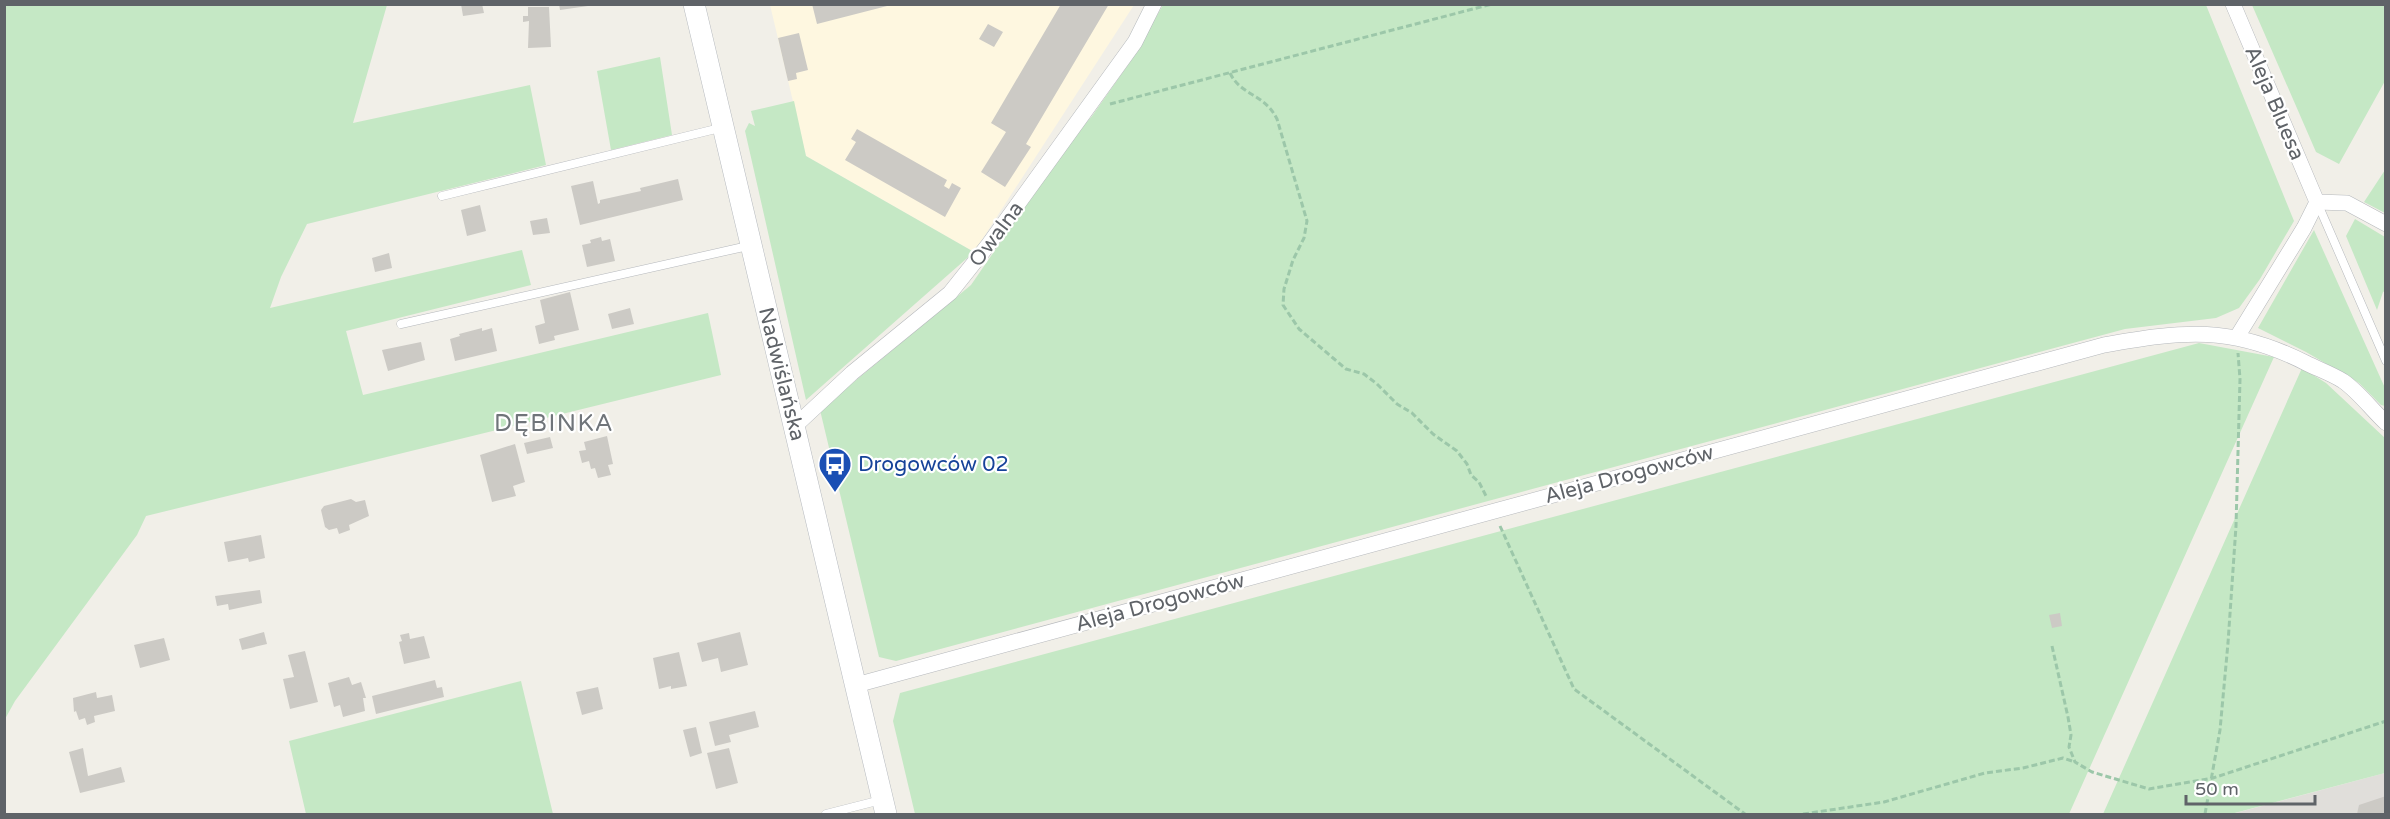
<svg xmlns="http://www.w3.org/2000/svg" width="2390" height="819" viewBox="0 0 2390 819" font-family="'Varela Round',sans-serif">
<rect width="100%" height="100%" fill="#f1efe8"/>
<!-- commercial -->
<path fill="#fef7e0" d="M770,5H1134L974,252L806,156Z"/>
<!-- industrial -->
<path fill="#e0deda" d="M2385,773V814H2232Z"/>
<!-- green -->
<path fill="#c5e8c5" d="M5,4L387,5L353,123L530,85L546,165L307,224L281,277L270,308L522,250L531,285L346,331L363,395L708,313L721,375L146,516L137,535L15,701L5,719Z
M1163,5H2206L2294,221L2260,279L2239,308L2216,318L2125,329L896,661L879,657L820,410L971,285L1071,140L1092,116L1130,62Z
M2252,5H2385V81L2339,164L2316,152Z
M660,57L672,135L611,150L597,71Z
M794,101L806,156L974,252L806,400L745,131L749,123L755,126L751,111Z
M2385,170V213L2364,202Z
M2355,219L2385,237V291L2383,292L2377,310L2346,236Z
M2314,230L2385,388V406L2381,405L2359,383L2306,352L2258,328Z
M2199,343L2274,357L2069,814H915L893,721L900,693Z
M2302,368L2326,383L2385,438V773L2231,814H2103Z
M521,681L553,814H306L289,741Z"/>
<!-- building -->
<path fill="#cccac5" d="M461,4H482L484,13L463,16Z
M559,4H587L588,6L560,10Z
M812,4H891V5L817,24Z
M1061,4H1109L1026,144L1031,147L1005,187L981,172L1006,132L991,123Z
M528,7H549L551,47L528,48L529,21L523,22V16H528Z
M988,24L1003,32L994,47L979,39Z
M799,33L808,70L796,73L797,79L788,81L778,38Z
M857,129L947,180L944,186L949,189L952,183L961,188L945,217L845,160L856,142L851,139Z
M678,179L683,200L580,225L571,186L593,181L598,204L600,203V200L641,191L640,188Z
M480,205L486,231L467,236L461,210Z
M547,218L550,233L533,235L530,221Z
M601,237L602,241L610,239L615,261L587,267L582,245L591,243L590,240Z
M389,253L392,268L375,272L372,258Z
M570,292L579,330L554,336L555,340L539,344L535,326L545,323L540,300Z
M630,308L634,324L612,329L608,314Z
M482,328V331L492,328L497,351L455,361L450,339L460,336L459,334Z
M421,342L425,360L388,371L382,350Z
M607,436L613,464L608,465L611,475L598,478L595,468L591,469L589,461L582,463L579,451L586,450L584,442Z
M550,437L553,448L527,454L524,443Z
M515,444L525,482L513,486L516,496L492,502L480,455Z
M351,499L356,502L365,500L369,516L349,525L350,530L339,534L337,528L329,530L325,527L321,510L324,506Z
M261,535L265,558L249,562L248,558L228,562L224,542Z
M260,590L262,603L229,610L228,604L217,606L215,596Z
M2060,613L2062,626L2052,628L2049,615Z
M264,632L267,644L242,650L239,639Z
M740,632L748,665L721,672L718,658L702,662L697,643Z
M409,633L410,639L424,636L430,658L404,664L399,642L402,641L400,635Z
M164,638L170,660L140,668L134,645Z
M305,651L318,702L290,709L283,679L294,677L288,655Z
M679,652L687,686L671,689V686L659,689L653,658Z
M349,677L352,685L361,682L366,698H363L365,711L343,717L340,705L334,707L328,683Z
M435,680L437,688L442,687L444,697L376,714L372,696Z
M598,687L603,709L582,715L576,692Z
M96,692L97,698L112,695L115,711L94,716L95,722L87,725L85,718L79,720L76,711L74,712L73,698Z
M755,711L759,727L729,735L731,742L715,746L709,722Z
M696,727L702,753L690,757L683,730Z
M83,748L88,776L121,767L125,782L80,793L69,752Z
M729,748L738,783L716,789L707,753Z
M2386,796V814H2357L2359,805Z"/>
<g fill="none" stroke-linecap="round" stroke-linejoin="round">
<defs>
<path id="lane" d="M442,196L720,128
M2317,202L2386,361
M401,324L748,246
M826,814L881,800"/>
<path id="street" d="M2233,4L2317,202
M2237,337L2304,228L2317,202L2347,203L2386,224
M795,426L852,373L950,293L989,244L1135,42L1154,4
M856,685L2104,345C2184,331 2231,325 2306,363C2318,369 2332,374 2343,381C2359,392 2372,410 2386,423"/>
<path id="secondary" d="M694,4L886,814"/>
</defs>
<!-- lane casing -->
<use href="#lane" stroke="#b5b8bc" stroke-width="9"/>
<!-- street casing -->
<use href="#street" stroke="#b5b8bc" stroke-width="16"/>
<!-- secondary casing -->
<use href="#secondary" stroke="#b6babf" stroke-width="22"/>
<!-- path -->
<path stroke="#9cc7a9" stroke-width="3" stroke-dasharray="6 3" stroke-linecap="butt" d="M1230,73C1241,96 1264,93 1277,119L1307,221L1304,238L1293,260L1284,289L1283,305L1299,329L1333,358L1346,369L1364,374L1377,384L1397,404L1412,413L1433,434L1457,451L1467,464L1471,475L1479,482L1487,498
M1110,104L1492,4
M1500,526L1574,689L1745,814
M2052,646L2068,717L2071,735L2069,747L2075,762L2092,772L2149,789L2213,778L2386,721
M1803,814L1884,802L1985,773L2023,768L2063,758L2075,762
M2205,814L2220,730L2228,643L2236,526L2240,379L2238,353"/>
<!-- lane -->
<use href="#lane" stroke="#fff" stroke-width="8"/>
<!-- street -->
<use href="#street" stroke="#fff" stroke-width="15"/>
<!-- secondary -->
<use href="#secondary" stroke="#fff" stroke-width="21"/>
</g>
<!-- icons -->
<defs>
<symbol id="bus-pin" viewBox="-11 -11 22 30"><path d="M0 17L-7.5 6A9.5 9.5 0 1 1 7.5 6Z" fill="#1a4fb4" stroke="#fff"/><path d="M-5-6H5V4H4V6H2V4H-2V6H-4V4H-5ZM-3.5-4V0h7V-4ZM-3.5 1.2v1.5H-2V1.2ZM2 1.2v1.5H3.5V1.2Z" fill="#fff"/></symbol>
</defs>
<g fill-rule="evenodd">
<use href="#bus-pin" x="816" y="445" width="38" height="52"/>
</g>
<g text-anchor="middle" stroke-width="4.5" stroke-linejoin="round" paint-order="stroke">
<!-- street labels -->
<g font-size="21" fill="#5f6368" stroke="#fff">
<text transform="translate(2275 103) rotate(67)" y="7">Aleja Bluesa</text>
<text transform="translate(996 234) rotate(-53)" y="7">Owalna</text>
<text transform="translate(782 374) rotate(76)" y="7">Nadwiślańska</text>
<text transform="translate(1629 474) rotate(-15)" y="7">Aleja Drogowców</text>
<text transform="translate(1160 602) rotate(-15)" y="7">Aleja Drogowców</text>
</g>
<!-- transit labels -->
<g font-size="21" fill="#164399" stroke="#fff" text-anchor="start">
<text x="858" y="471">Drogowców 02</text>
</g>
<!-- quarter labels -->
<g font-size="24" letter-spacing="1.5" fill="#70757a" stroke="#fff">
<text x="554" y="431">DĘBINKA</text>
</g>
</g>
<!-- border -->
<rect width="2390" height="819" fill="none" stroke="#5f6368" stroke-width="12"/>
<!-- scale -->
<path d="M2186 795v9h129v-9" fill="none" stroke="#5f6368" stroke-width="3"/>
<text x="2195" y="795" font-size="18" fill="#5f6368" stroke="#ffffff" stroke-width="4.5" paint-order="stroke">50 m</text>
</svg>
